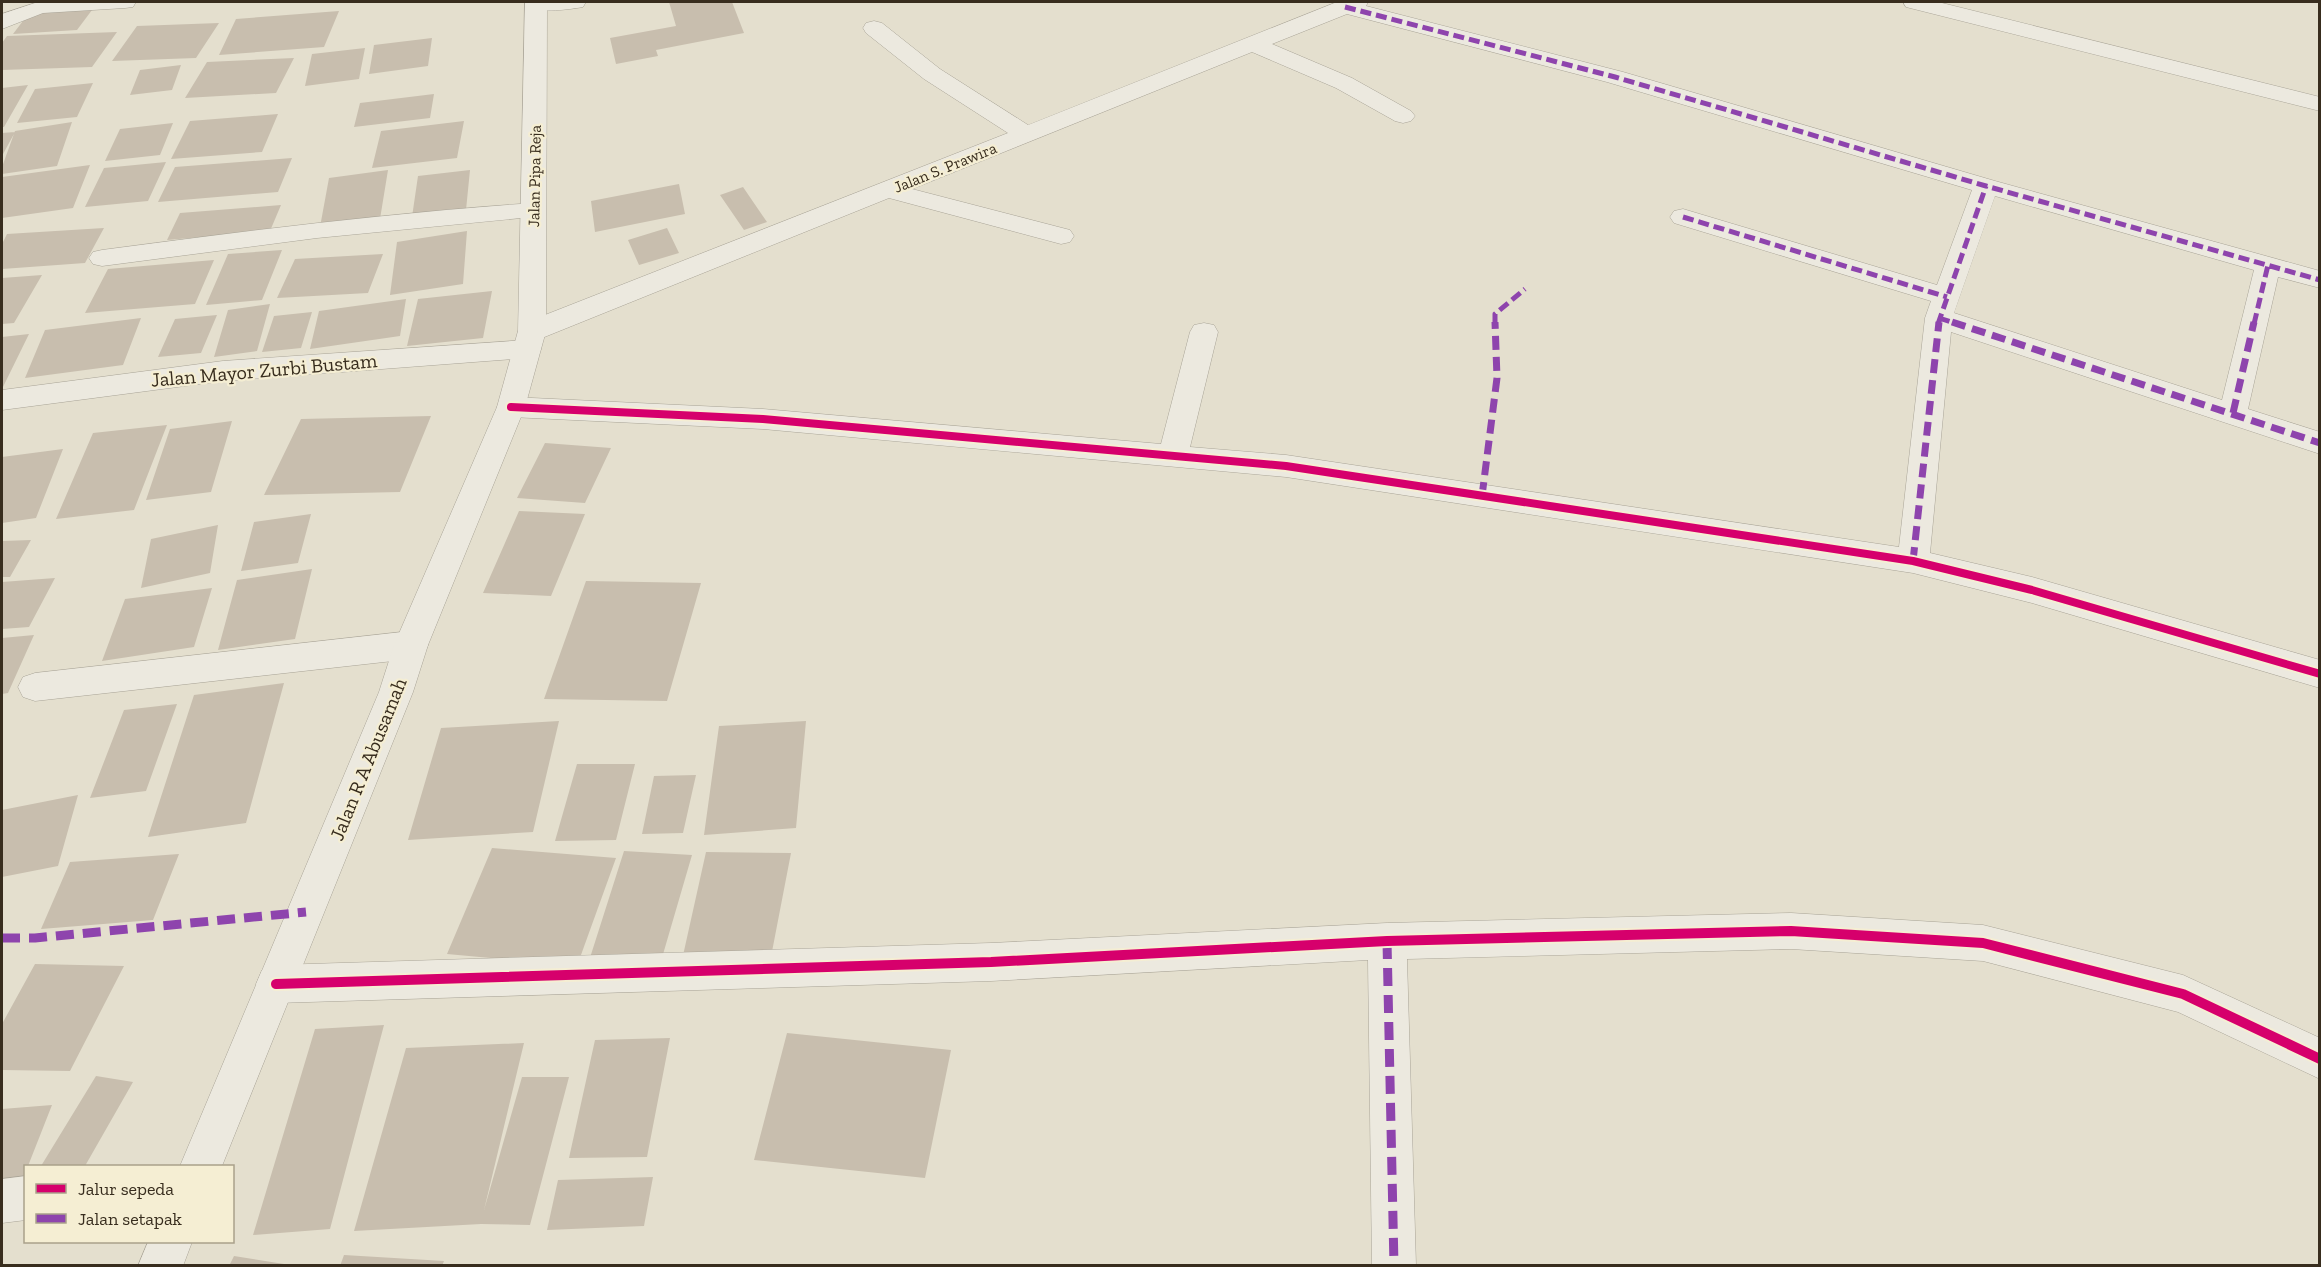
<svg xmlns="http://www.w3.org/2000/svg" width="2321" height="1267" viewBox="0 0 2321 1267" font-family="'Zilla Slab',serif">
<rect width="100%" height="100%" fill="#e4dfce"/>
<!-- building -->
<path fill="#c8beae" d="M669,2H732L744,33L656,50L658,56L616,64L610,38L676,26Z
M92,10L77,30L13,34L29,13Z
M339,11L324,47L219,55L236,19Z
M219,23L196,58L112,61L137,26Z
M117,32L92,67L2,70V43L7,36Z
M432,38L428,66L369,74L374,45Z
M365,48L359,79L305,86L312,54Z
M294,58L276,93L185,98L207,62Z
M181,65L172,90L130,95L140,70Z
M93,83L77,117L17,123L35,89Z
M28,85L4,127H2V88Z
M434,94L430,118L354,127L360,103Z
M278,114L262,152L171,159L190,121Z
M464,121L457,158L372,168L381,131Z
M72,122L57,166L2,174V167L15,131Z
M173,123L160,155L105,161L120,129Z
M15,132L2,156V133Z
M292,158L278,192L158,202L175,167Z
M166,162L148,201L85,207L104,168Z
M90,165L73,208L2,218V177Z
M388,170L380,219L320,227L329,178Z
M470,170L466,210L412,217L418,176Z
M679,184L685,214L595,232L591,201Z
M743,187L767,222L744,230L720,195Z
M281,205L270,231L167,240L180,213Z
M104,228L85,263L2,269V244L7,234Z
M667,228L679,253L639,265L628,240Z
M467,231L463,284L390,295L397,242Z
M282,250L262,300L206,305L228,254Z
M383,254L368,293L277,298L295,259Z
M214,260L195,304L85,313L108,269Z
M42,275L14,323L2,324V278Z
M492,291L483,338L407,346L418,299Z
M406,299L400,336L310,349L319,311Z
M270,304L257,351L214,357L228,310Z
M312,312L301,348L262,352L274,316Z
M217,315L201,353L158,357L175,319Z
M141,318L123,365L25,378L45,330Z
M29,334L2,389V337Z
M431,416L400,492L264,495L301,419Z
M232,421L211,492L146,500L170,429Z
M167,425L134,510L56,519L93,433Z
M545,443L611,448L585,503L517,498Z
M63,449L36,518L2,523V457Z
M519,511L585,514L551,596L483,593Z
M311,514L298,563L241,571L254,522Z
M218,525L210,573L141,588L151,539Z
M31,540L10,577H2V541Z
M312,569L295,639L218,650L237,580Z
M55,578L29,627L2,629V582Z
M586,581L701,583L667,701L544,699Z
M212,588L194,647L102,661L125,599Z
M34,635L8,693L2,694V638Z
M284,683L246,823L148,837L194,695Z
M177,704L146,791L90,798L124,710Z
M559,721L533,832L408,840L441,728Z
M806,721L796,828L704,835L719,726Z
M577,764H635L616,840L555,841Z
M696,775L683,833L642,834L654,776Z
M78,795L58,866L2,877V810Z
M492,848L616,858L577,966L447,954Z
M624,851L692,855L659,968L588,964Z
M706,852L791,853L770,962L682,960Z
M179,854L153,920L41,929L70,862Z
M35,964L124,966L70,1071L2,1070V1024Z
M384,1025L330,1229L253,1235L315,1029Z
M787,1033L951,1050L925,1178L754,1160Z
M670,1038L647,1157L569,1158L595,1040Z
M524,1043L484,1210L522,1077H569L530,1225L481,1224L354,1231L406,1048Z
M96,1076L133,1082L85,1166H41Z
M52,1105L28,1166H26L23,1179L2,1180V1109Z
M653,1177L644,1226L547,1230L558,1180Z
M344,1255L444,1261L442,1266H340Z
M234,1256L284,1264V1266H229Z"/>
<g fill="none" stroke-linecap="round" stroke-linejoin="round">
<defs>
<path id="minor" d="M38,2H136L133,7L125,8L43,13L2,29V14Z
M527,2H586L583,7C567,10 544,12 528,9L525,4Z
M1337,2H1368L1366,6L1623,72L1995,181L2320,271V288L2278,277L2248,409L2320,432V454L1951,332L1930,553L2032,577L2320,660V688L2032,603L1913,573L1286,477L763,429L511,417L501,414L497,407L501,400L511,397L763,409L1161,444L1190,332L1194,325L1204,323L1214,325L1218,332L1190,447L1286,455L1899,547L1925,318L1931,301L1674,223L1670,217L1674,211L1683,209L1937,285L1972,190L1607,82L1347,14L1272,44L1352,78L1411,111L1415,116L1411,121L1403,123L1395,121L1336,88L1252,52L912,189L1070,230L1074,236L1070,242L1061,244L889,198L542,338L532,340L522,338L518,331L522,324L1008,133L924,79L866,33L863,28L866,23L874,21L882,23L940,69L1028,125ZM1995,196L2254,270L2222,400L1954,313Z
M1903,2H1938L2320,97V111L1906,7Z
M533,203L542,206L546,211L542,216L317,238L102,266L93,264L89,258L93,252L102,250C245,231 389,213 533,203Z
M527,340L537,342L541,349L537,356L527,358L223,381L2,410V390L223,361Z
M411,631L423,635L428,645L423,655L411,659L35,701L23,697L18,687L23,677L35,673Z
M1791,913L1983,925L2183,975L2320,1038V1079L2178,1012L1983,961L1791,949L1407,959L1416,1266H1372L1368,960L991,981L276,1003L262,998L256,984L262,970L276,965L991,943L1387,923Z
M26,1176V1220L2,1223V1179Z"/>
<path id="tertiary" d="M525,2H547L546,331L525,407L428,645L413,692L222,1166H180L379,692L394,645L497,407L518,331Z
M148,1242H192L183,1266H138Z"/>
</defs>
<!-- minor casing -->
<use href="#minor" stroke="#a9a497" stroke-width="1"/>
<!-- tertiary casing -->
<use href="#tertiary" stroke="#a9a497" stroke-width="1"/>
<!-- minor -->
<use href="#minor" fill="#ece9df" fill-rule="evenodd"/>
<!-- tertiary -->
<use href="#tertiary" fill="#ece9df" fill-rule="evenodd"/>
<!-- quiet-far2 -->
<path stroke="#8e44ad" stroke-width="5" stroke-dasharray="11 5" stroke-linecap="butt" d="M1345,7L1615,77L1986,186L2320,280
M1683,217L1947,297
M1939,318L1957,324
M1495,324V314L1525,289
M1938,324L1986,186
M2254,324L2268,265"/>
<!-- quiet-far1 -->
<path stroke="#8e44ad" stroke-width="7" stroke-dasharray="14 7" stroke-linecap="butt" d="M1952,322L2320,443
M2233,413L2254,322
M1482,496L1497,378L1495,322
M1913,561L1939,322"/>
<!-- quiet -->
<path stroke="#8e44ad" stroke-width="9" stroke-dasharray="18 9" stroke-linecap="butt" d="M2,938H35L306,912
M1387,941L1394,1266"/>
<defs>
<path id="cycleway-far1" d="M511,407L763,419L1286,466L1913,561L2032,590L2320,674"/>
<path id="cycleway" d="M276,984L991,962L1387,941L1791,931L1983,943L2183,994L2320,1059"/>
</defs>
<!-- cycleway-far1 casing -->
<use href="#cycleway-far1" stroke="#f5eed3" stroke-width="12"/>
<!-- cycleway casing -->
<use href="#cycleway" stroke="#f5eed3" stroke-width="14"/>
<!-- cycleway-far1 -->
<use href="#cycleway-far1" stroke="#d6006c" stroke-width="8"/>
<!-- cycleway -->
<use href="#cycleway" stroke="#d6006c" stroke-width="10"/>
</g>
<g text-anchor="middle" stroke-width="4.5" stroke-linejoin="round" paint-order="stroke">
<!-- far-street labels -->
<g font-size="16" fill="#382d1e" stroke="#f5eed3">
<text transform="translate(945 167) rotate(-22)" y="6">Jalan S. Prawira</text>
<text transform="translate(534 176) rotate(-89)" y="6">Jalan Pipa Reja</text>
</g>
<!-- street labels -->
<g font-size="20" fill="#382d1e" stroke="#f5eed3">
<text transform="translate(264 370) rotate(-5)" y="7">Jalan Mayor Zurbi Bustam</text>
<text transform="translate(368 759) rotate(-68)" y="7">Jalan R A Abusamah</text>
</g>
</g>
<!-- border -->
<rect width="2321" height="1267" fill="none" stroke="#382d1e" stroke-width="6"/>
<!-- legend -->
<rect x="24" y="1165" width="210" height="78" fill="#f5eed3" stroke="#a9a18b" stroke-width="1.5"/>
<rect x="36" y="1184" width="30" height="9" fill="#d6006c" stroke="#a9a18b" stroke-width="1.5"/>
<text x="78" y="1195" font-size="18" fill="#382d1e">Jalur sepeda</text>
<rect x="36" y="1214" width="30" height="9" fill="#8e44ad" stroke="#a9a18b" stroke-width="1.5"/>
<text x="78" y="1225" font-size="18" fill="#382d1e">Jalan setapak</text>
</svg>
